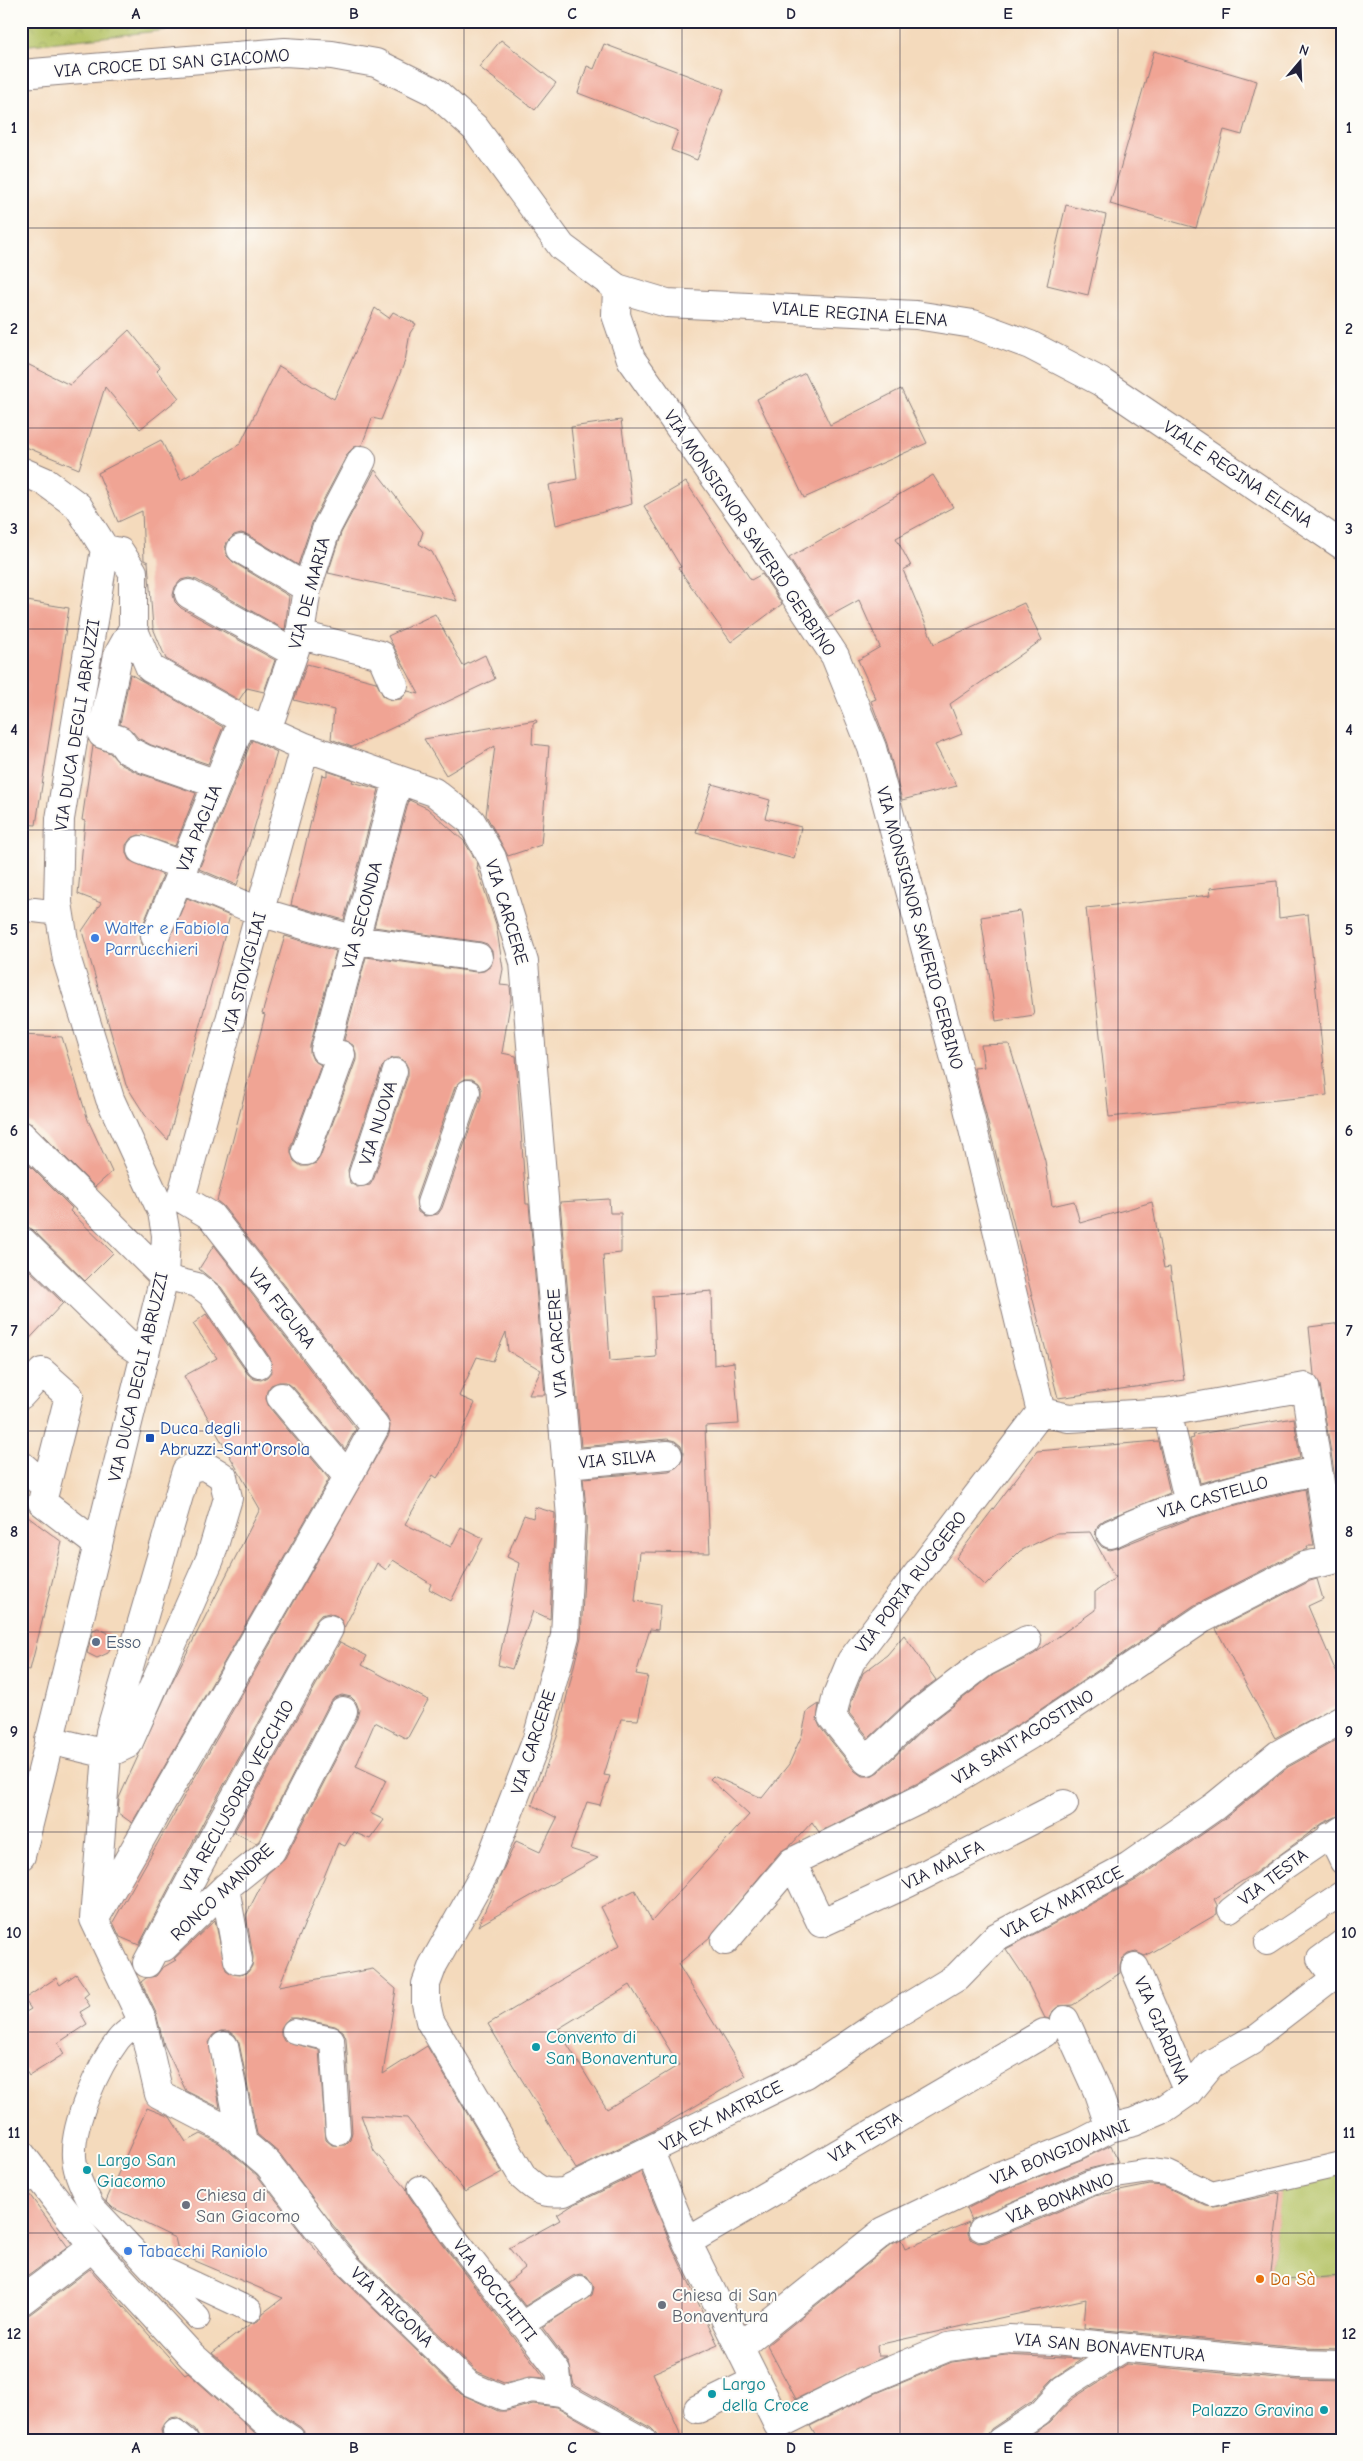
<svg xmlns="http://www.w3.org/2000/svg" width="1363" height="2461" viewBox="0 0 1363 2461" font-family="'Comic Neue',sans-serif">
<defs>
<pattern id="park-crowns" width="20" height="18" patternUnits="userSpaceOnUse" patternTransform="scale(1.25)"><rect width="20" height="18" fill="#b5c366"/><path d="M2 6a3 3 0 1 1 6 0M12 15a3 3 0 1 1 6 0" fill="none" stroke="#9ba759"/></pattern>
</defs>
<rect width="100%" height="100%" fill="#fdfcf7"/>
<filter id="ink" filterUnits="userSpaceOnUse"><feTurbulence type="fractalNoise" baseFrequency=".02" numOctaves="2"/><feDisplacementMap in="SourceGraphic" scale="10" xChannelSelector="R" yChannelSelector="G"/><feConvolveMatrix kernelMatrix="1 2 1 2 8 2 1 2 1" color-interpolation-filters="sRGB"/></filter>
<filter id="wash" filterUnits="userSpaceOnUse"><feTurbulence type="fractalNoise" baseFrequency=".0096" numOctaves="4" result="noise"/><feDisplacementMap in="SourceGraphic" scale="20" xChannelSelector="R" yChannelSelector="G"/><feGaussianBlur stdDeviation="1.12" result="paint"/><feColorMatrix in="noise" values="0 0 0 0 0 0 0 0 0 0 0 0 0 0 0 0 0 1.4 0 .05"/><feComposite in="paint" operator="in"/></filter>
<g filter="url(#wash)">
<rect width="100%" height="100%" fill="#f4dabc"/>
<!-- green -->
<path fill="#b5c366" stroke="#6c7250" d="M1342,2169V2276L1270,2281L1280,2185Z"/>
<!-- park -->
<path fill="url(#park-crowns)" stroke="#6c7250" d="M21,21H249L21,46Z"/>
<g id="blocks">
<!-- building -->
<path fill="#f0a494" fill-rule="evenodd" d="M501,40L556,83L535,110L479,67Z
M604,44L724,89L697,160L671,150L678,131L578,93L587,66L594,69Z
M1154,51L1257,81L1242,135L1224,130L1196,228L1110,204Z
M1066,205L1106,215L1088,295L1047,285Z
M375,308L389,318L393,312L416,324L410,333L405,361L381,420L372,418L362,445L354,447L348,453L313,520L298,565L248,535L241,533L234,535L227,542L225,549L227,556L233,562L289,596L285,630L197,580L189,578L181,580L175,587L173,595L175,602L181,608L275,660L264,692L247,688L239,700L166,659L153,628L148,562L144,560L142,511L118,522L98,473L161,440L181,480L240,444L279,366L334,399Z
M129,330L160,368L157,371L179,398L140,429L105,387L79,469L21,445V361L70,385Z
M805,373L830,425L901,389L927,443L804,498L757,399Z
M621,420L632,504L556,525L549,485L577,479L571,427Z
M375,470L423,532L419,544L432,552L457,601L328,573L341,533Z
M933,475L953,507L896,538L911,566L903,570L934,644L1024,603L1042,640L950,704L962,734L935,745L957,786L902,800L887,744L871,701L876,699L858,660L880,647L859,600L828,617L789,558Z
M686,482L751,580L762,574L782,604L731,642L678,568L681,567L644,506Z
M21,600L69,608L36,825L21,824Z
M435,614L463,666L485,655L495,679L352,747L331,739L334,710L294,700L307,664L376,682L384,697L392,700L401,699L408,691L419,694L388,636Z
M130,674L223,727L208,764L151,745L138,738L132,731L120,724Z
M536,720L537,722L533,724L532,744L549,746L541,845L508,856L486,815L495,746L446,775L424,739Z
M252,740L277,752L237,885L199,869Z
M93,746L110,753L120,764L138,773L196,793L175,846L139,835L131,838L126,845V853L129,860L163,875L141,930L140,939L143,946L150,951H157L165,948L187,898L230,916L168,1140L145,1115L126,1085L82,931L101,903L78,894L85,821L82,820Z
M327,771L353,780L352,782L379,789L344,920L291,905L322,775L327,776Z
M712,784L770,800L765,818L801,827L794,859L696,832Z
M409,800L427,808L464,841L478,864L477,868L496,924L503,969L500,985L510,986L511,998L502,1053L516,1056L526,1204H529L545,1395H529L541,1370L508,1351L506,1332L493,1361L477,1357L459,1396L475,1403L452,1455L437,1478L433,1475L405,1524L451,1547L461,1527L483,1538L451,1601L429,1589L431,1584L393,1560L386,1570L377,1563L344,1628L342,1621L337,1616L329,1613L321,1615L316,1621L208,1813L139,1945L120,1937L113,1922L389,1434L390,1425L387,1417L223,1206L217,1201L265,1015L262,1014L285,936L336,951L310,1046V1053L313,1060L321,1065L291,1146V1153L294,1161L301,1166H308L316,1163L320,1157L356,1060V1053L353,1045L344,1040L366,957L476,972L484,971L491,966L493,959L492,951L487,944L481,942L374,927ZM392,1058H399L405,1062L408,1068V1075L374,1178L370,1185L357,1187L350,1183L348,1170L382,1067ZM465,1079H472L478,1083L481,1089V1097L442,1208L438,1214L425,1216L418,1212L416,1198L455,1087Z
M1277,881L1279,918L1308,914L1327,1095L1109,1117L1086,908L1211,895L1210,888Z
M1020,911L1034,1015L996,1021L981,917Z
M21,1035L62,1037L88,1120L112,1172L95,1187L32,1124L21,1120Z
M1009,1044L1045,1161L1052,1206L1074,1201L1080,1223L1152,1202L1164,1268L1170,1267L1184,1380L1058,1398L974,1068L984,1067L981,1045Z
M21,1157L72,1208L70,1211L113,1253L85,1281L32,1229L21,1225Z
M609,1199L610,1213H621V1253L603,1255L610,1361L656,1357L653,1296L712,1291L714,1365L734,1362L739,1424L705,1426L710,1553L640,1552L635,1601L660,1605L658,1630L650,1629L636,1674L648,1676L638,1720L621,1719L604,1775L610,1776L600,1805L587,1802L570,1849L598,1858L478,1926L516,1841L540,1852L557,1818L532,1805L557,1737L581,1637L587,1518L583,1478L669,1471L677,1467L682,1461L683,1453L681,1446L675,1441L667,1439L581,1447L560,1202Z
M214,1245L356,1429L345,1449L293,1387L286,1382H279L271,1385L267,1391L266,1399L269,1407L329,1479L132,1823L118,1813L119,1798L172,1682L260,1509L184,1376L217,1358L193,1324L206,1314L248,1374L254,1379L261,1380L267,1377L272,1371L270,1358L221,1287L199,1269Z
M21,1262L63,1303L21,1348Z
M1342,1323V1521L1320,1385L1314,1375L1309,1327Z
M1294,1418L1300,1458L1200,1483L1190,1439L1194,1438L1193,1435Z
M1158,1441L1170,1493L1104,1520L1098,1525L1095,1533L1097,1541L1102,1547L1110,1550L1117,1548L1192,1518L1243,1503L1305,1489L1314,1546H1307L1308,1549L1298,1552L1193,1606L1022,1722L926,1779L819,1832L812,1822L791,1845L780,1852L710,1937L678,1964L746,2076L655,2130L576,2169L488,2024L620,1945L601,1907L635,1890L652,1921L749,1815L710,1779L713,1776L762,1798L789,1764L802,1735L807,1712L819,1704L817,1720L820,1727L855,1771L862,1776H871L878,1772L927,1726L993,1675L1034,1654L1095,1610V1592L1115,1578L1090,1532L1057,1533L1020,1551L985,1586L956,1558L1037,1451ZM630,1985L679,2065L607,2109L558,2029Z
M535,1507L555,1513L550,1619L533,1611L512,1669L498,1665L519,1563L507,1557L524,1515L533,1518Z
M21,1512L62,1542L30,1670L21,1669Z
M1317,1579L1323,1599L1308,1606L1342,1686V1703L1275,1738L1216,1629L1310,1581Z
M98,1628L108,1633L112,1643L108,1653L97,1658L87,1653L93,1630Z
M904,1635L936,1680L906,1703L869,1738L849,1713L852,1700L863,1673L887,1655Z
M340,1642L367,1656L362,1665L428,1700L407,1739L375,1722L356,1766L386,1780L370,1813L384,1820L370,1839L353,1832L345,1846L338,1843L279,1986L373,1969L396,1989L383,2074L427,2046L502,2172L465,2192L407,2118L361,2115L374,2151L406,2188L409,2196L441,2242L545,2378L529,2377L504,2383L478,2372L359,2257L332,2224L280,2154L257,2134L239,2043L235,2035L229,2031H221L213,2035L209,2041L220,2108L186,2091L164,2045L156,2013L141,1982L146,1978L156,1976L162,1968L176,1960L174,1959L215,1920L226,1970L232,1974L240,1975L248,1972L252,1966L253,1957L246,1915L267,1874L285,1858L357,1718L359,1710L356,1702L351,1697L342,1695L334,1698L329,1704L259,1841L256,1843L234,1832ZM289,2018H297L335,2026L343,2031L346,2038L352,2132L350,2140L345,2145H332L326,2140L319,2050L284,2041L281,2035V2028Z
M1342,1737V1814L1323,1823L1255,1873L1214,1899L1217,1905V1914L1145,1956L1136,1952L1128,1954L1122,1959L1120,1966V1973L1073,2005L1059,2006L1053,2011L1050,2019L1045,2018L1024,1976L1006,1949L1138,1879L1224,1819L1288,1767Z
M76,1974L89,1993L84,1997L90,2006L80,2012L87,2024L58,2043L64,2054L29,2076L21,2063V2015L31,2009L24,1999L56,1978L60,1985Z
M147,2108L170,2117L186,2142L201,2134L219,2143L257,2175L305,2238L339,2275L461,2394L498,2411H507L533,2404L557,2407L615,2440H306L305,2433L300,2427L283,2416L212,2353L250,2324L258,2321L263,2313L283,2298L179,2254L175,2238L113,2208L106,2201Z
M1111,2145L1118,2162L1084,2170L971,2220L966,2209L1000,2192L1083,2159Z
M641,2172L673,2249L718,2345L653,2373L683,2440H658L656,2433L651,2428L574,2385L569,2363L542,2327L592,2295L594,2287L587,2276L580,2274L573,2276L525,2306L507,2283L525,2268L509,2248L560,2220L557,2215L573,2205Z
M1150,2185L1164,2186L1206,2206L1214,2207L1280,2193L1270,2281L1342,2276V2349L1300,2348L1084,2328L1086,2299L877,2345L878,2356H886L796,2399L767,2345L892,2244L901,2240L905,2249L969,2222L968,2234L972,2240L979,2243L986,2242L1094,2196Z
M29,2194L68,2247L21,2281V2197Z
M90,2269L185,2375L188,2373L263,2440H201L195,2429L177,2417L170,2418L164,2423L161,2429L163,2440H21V2316L30,2314Z
M1006,2355L1082,2359L1053,2379L1031,2402L991,2429L985,2440H818L810,2426L874,2394L952,2362Z
M1127,2364L1298,2380L1342,2381V2440H1024L1050,2422L1072,2399Z"/>
</g>
</g>
<g filter="url(#ink)">
<use href="#blocks" fill-opacity="0" stroke="#8b7e7c" stroke-width="1"/>
<g fill="none" stroke-linecap="round" stroke-linejoin="round">
<defs>
<path id="pedestrian" d="M34,910L59,913
M361,1174L395,1071
M429,1203L468,1092
M164,1277L197,1285L210,1295L259,1366
M1329,1835L1342,1862
M1230,1910L1285,1867L1342,1828
M1267,1943L1342,1893
M142,2020C134,2026 124,2032 118,2040C98,2067 72,2123 74,2157C75,2174 84,2191 92,2206L198,2318
M294,2031L332,2039L338,2133
M1251,2041L1333,1978L1319,1959L1342,1942
M21,2183L37,2174
M420,2188L452,2234L558,2371L561,2394
M317,2228L349,2266L470,2384L503,2398L532,2390L561,2394L644,2440
M981,2229L1089,2183L1110,2177L1150,2171L1168,2173L1212,2194L1342,2164
M154,2265L250,2310
M521,2324L580,2288
M175,2431L186,2440
M999,2440L1040,2413L1063,2388L1126,2348"/>
<path id="minor" d="M617,288L616,315L631,359L749,526L835,656L872,748L967,1104L1041,1412L1069,1418L1167,1412L1189,1503
M21,471L44,481L78,506L105,549
M105,549L120,552L133,572V628L150,668L243,720L267,730L305,747L434,792L471,821L492,858L524,962L571,1517L565,1636L537,1739L487,1869L433,1965L426,1984V2003L430,2021L523,2177C538,2191 544,2194 564,2192L805,2074L876,2026L957,1977L996,1937L1129,1866L1215,1806L1279,1754L1342,1719
M105,549L60,819L58,903L67,960L110,1099L162,1212L166,1235L164,1277
M241,549L307,588
M189,594L293,652
M133,628L118,655L102,734L120,740L127,750L145,759L217,784
M300,635L381,655L394,685
M267,730L300,635L307,588L327,527L362,460
M141,850L184,866
M179,878L260,912L355,940L478,957
M155,936L243,720
M306,1151L341,1055L325,1050L398,780
M181,1198L305,747
M21,1240L127,1343L145,1355
M21,1395L42,1372L69,1396L42,1502L98,1545
M281,1397L348,1477
M1167,1412L1305,1387L1332,1560
M566,1464L668,1455
M21,1465L45,1486
M1111,1534C1177,1502 1247,1484 1318,1471
M1027,1640L985,1662L917,1714L867,1761L832,1717L837,1695L851,1661L1041,1412
M49,1740L107,1754L128,1744L210,1559L228,1498L223,1477C209,1467 202,1462 186,1471L110,1732L107,1754L94,1919L142,2020L159,2094L228,2130L268,2164L317,2228
M792,1862L821,1923L908,1883L1064,1804
M225,1888L238,1960
M98,1913L348,1477L375,1427L211,1216L181,1198
M725,1941L792,1862L933,1793L1030,1735L1202,1619L1305,1566L1342,1558
M164,1947L225,1888L271,1851L343,1711
M147,1963L222,1821L329,1629
M1135,1968L1188,2092
M1065,2020L1097,2090L1110,2128
M224,2046L243,2143
M650,2152L687,2242L778,2425L868,2380L948,2347L1009,2339L1054,2341L1299,2364L1342,2365
M687,2242L1044,2033
M21,2301L93,2247
M739,2347L884,2231L994,2178L1077,2145L1110,2128L1134,2122L1162,2110L1188,2092L1211,2064L1251,2041
M698,2409L755,2381"/>
<path id="tertiary" d="M21,1135L164,1277L21,1856
M21,2154L100,2256L192,2356L273,2428L291,2440"/>
<path id="secondary" d="M21,74L285,52L332,55L376,63L435,92L475,128L562,247L617,288L667,303L916,315L973,324L1030,345L1101,382L1342,545"/>
</defs>
<!-- pedestrian casing -->
<use href="#pedestrian" stroke="#8b7e7c" stroke-width="26"/>
<!-- minor casing -->
<use href="#minor" stroke="#8b7e7c" stroke-width="30"/>
<!-- tertiary casing -->
<use href="#tertiary" stroke="#8b7e7c" stroke-width="30"/>
<!-- secondary casing -->
<use href="#secondary" stroke="#8b7e7c" stroke-width="30"/>
<!-- pedestrian -->
<use href="#pedestrian" stroke="#fff" stroke-width="24"/>
<!-- minor -->
<use href="#minor" stroke="#fff" stroke-width="28"/>
<!-- tertiary -->
<use href="#tertiary" stroke="#fff" stroke-width="28"/>
<!-- secondary -->
<use href="#secondary" stroke="#fff" stroke-width="28"/>
</g>
</g>
<!-- grid -->
<path fill="none" stroke="#22223b" stroke-width="1" stroke-opacity="0.55" d="M246,21V2440M464,21V2440M682,21V2440M900,21V2440M1118,21V2440M21,228H1342M21,428H1342M21,629H1342M21,830H1342M21,1030H1342M21,1230H1342M21,1431H1342M21,1632H1342M21,1832H1342M21,2032H1342M21,2233H1342"/>
<!-- markers -->
<g fill="#3f7fe0" stroke="#fdfcf7" stroke-width="2">
<circle cx="95" cy="938" r="5"/>
<circle cx="128" cy="2251" r="5"/>
</g>
<rect fill="#1a4fb4" stroke="#fdfcf7" stroke-width="2" x="145" y="1433" width="10" height="10" rx="2.5"/>
<circle fill="#5c6f8a" stroke="#fdfcf7" stroke-width="2" cx="96" cy="1642" r="5"/>
<g fill="#0f9aa8" stroke="#fdfcf7" stroke-width="2">
<circle cx="536" cy="2047" r="5"/>
<circle cx="87" cy="2170" r="5"/>
<circle cx="712" cy="2394" r="5"/>
<circle cx="1324" cy="2410" r="5"/>
</g>
<g fill="#6b7280" stroke="#fdfcf7" stroke-width="2">
<circle cx="186" cy="2205" r="5"/>
<circle cx="662" cy="2305" r="5"/>
</g>
<circle fill="#e8710a" stroke="#fdfcf7" stroke-width="2" cx="1260" cy="2279" r="5"/>
<g text-anchor="middle" stroke-width="4" stroke-linejoin="round" paint-order="stroke">
<!-- street labels -->
<g font-size="18" fill="#22223b" stroke="#fdfcf7">
<text transform="translate(172 63) rotate(-4)" y="6">VIA CROCE DI SAN GIACOMO</text>
<text transform="translate(860 314) rotate(4)" y="6">VIALE REGINA ELENA</text>
<text transform="translate(1238 474) rotate(34)" y="6">VIALE REGINA ELENA</text>
<text transform="translate(750 533) rotate(56)" y="6">VIA MONSIGNOR SAVERIO GERBINO</text>
<text transform="translate(309 593) rotate(-75)" y="6">VIA DE MARIA</text>
<text transform="translate(77 725) rotate(-81)" y="6">VIA DUCA DEGLI ABRUZZI</text>
<text transform="translate(199 828) rotate(-68)" y="6">VIA PAGLIA</text>
<text transform="translate(507 912) rotate(73)" y="6">VIA CARCERE</text>
<text transform="translate(362 915) rotate(-75)" y="6">VIA SECONDA</text>
<text transform="translate(920 928) rotate(75)" y="6">VIA MONSIGNOR SAVERIO GERBINO</text>
<text transform="translate(244 973) rotate(-75)" y="6">VIA STOVIGLIAI</text>
<text transform="translate(378 1123) rotate(-72)" y="6">VIA NUOVA</text>
<text transform="translate(282 1308) rotate(52)" y="6">VIA FIGURA</text>
<text transform="translate(557 1343) rotate(-94)" y="6">VIA CARCERE</text>
<text transform="translate(138 1377) rotate(-77)" y="6">VIA DUCA DEGLI ABRUZZI</text>
<text transform="translate(617 1459) rotate(-5)" y="6">VIA SILVA</text>
<text transform="translate(1213 1497) rotate(-16)" y="6">VIA CASTELLO</text>
<text transform="translate(911 1582) rotate(-53)" y="6">VIA PORTA RUGGERO</text>
<text transform="translate(1023 1737) rotate(-32)" y="6">VIA SANT'AGOSTINO</text>
<text transform="translate(533 1742) rotate(-72)" y="6">VIA CARCERE</text>
<text transform="translate(237 1796) rotate(-61)" y="6">VIA RECLUSORIO VECCHIO</text>
<text transform="translate(943 1865) rotate(-27)" y="6">VIA MALFA</text>
<text transform="translate(1273 1877) rotate(-37)" y="6">VIA TESTA</text>
<text transform="translate(222 1892) rotate(-43)" y="6">RONCO MANDRE</text>
<text transform="translate(1062 1902) rotate(-28)" y="6">VIA EX MATRICE</text>
<text transform="translate(1162 2030) rotate(67)" y="6">VIA GIARDINA</text>
<text transform="translate(721 2116) rotate(-27)" y="6">VIA EX MATRICE</text>
<text transform="translate(865 2137) rotate(-31)" y="6">VIA TESTA</text>
<text transform="translate(1060 2152) rotate(-22)" y="6">VIA BONGIOVANNI</text>
<text transform="translate(1060 2198) rotate(-21)" y="6">VIA BONANNO</text>
<text transform="translate(495 2290) rotate(52)" y="6">VIA ROCCHITTI</text>
<text transform="translate(392 2307) rotate(44)" y="6">VIA TRIGONA</text>
<text transform="translate(1110 2347) rotate(5)" y="6">VIA SAN BONAVENTURA</text>
</g>
<!-- shop labels -->
<g font-size="18" fill="#366cbe" stroke="#fdfcf7" text-anchor="start">
<text x="105" y="934">Walter e Fabiola<tspan x="105" dy="21">Parrucchieri</tspan></text>
<text x="138" y="2257">Tabacchi Raniolo</text>
</g>
<!-- transit labels -->
<g font-size="18" fill="#164399" stroke="#fdfcf7" text-anchor="start">
<text x="160" y="1434">Duca degli<tspan x="160" dy="21">Abruzzi-Sant'Orsola</tspan></text>
</g>
<!-- service labels -->
<g font-size="18" fill="#4e5e75" stroke="#fdfcf7" text-anchor="start">
<text x="106" y="1648">Esso</text>
</g>
<!-- culture labels -->
<g font-size="18" fill="#0d838f" stroke="#fdfcf7" text-anchor="start">
<text x="546" y="2043">Convento di<tspan x="546" dy="21">San Bonaventura</tspan></text>
<text x="97" y="2166">Largo San<tspan x="97" dy="21">Giacomo</tspan></text>
<text x="722" y="2390">Largo<tspan x="722" dy="21">della Croce</tspan></text>
<text x="1314" y="2416" text-anchor="end">Palazzo Gravina</text>
</g>
<!-- worship labels -->
<g font-size="18" fill="#5b616d" stroke="#fdfcf7" text-anchor="start">
<text x="196" y="2201">Chiesa di<tspan x="196" dy="21">San Giacomo</tspan></text>
<text x="672" y="2301">Chiesa di San<tspan x="672" dy="21">Bonaventura</tspan></text>
</g>
<!-- food labels -->
<g font-size="18" fill="#c56008" stroke="#fdfcf7" text-anchor="start">
<text x="1270" y="2285">Da Sà</text>
</g>
</g>
<!-- margin -->
<rect width="1363" height="2461" fill="none" stroke="#fdfcf7" stroke-width="55"/>
<!-- north arrow -->
<g transform="translate(1300 62) rotate(19)" stroke="#fdfcf7" stroke-width="4" paint-order="stroke">
<path d="M0-4L9 19L0 12L-9 19Z" fill="#22223b"/>
<text y="-8" font-size="14" font-weight="bold" text-anchor="middle" fill="#22223b">N</text>
</g>
<rect x="28" y="28" width="1308" height="2406" fill="none" stroke="#22223b" stroke-width="2"/>
<g font-size="16" text-anchor="middle" font-weight="bold" fill="#22223b">
<text x="136" y="19">A</text>
<text x="354" y="19">B</text>
<text x="572" y="19">C</text>
<text x="791" y="19">D</text>
<text x="1008" y="19">E</text>
<text x="1226" y="19">F</text>
<text x="14" y="133">1</text>
<text x="1349" y="133">1</text>
<text x="14" y="334">2</text>
<text x="1349" y="334">2</text>
<text x="14" y="534">3</text>
<text x="1349" y="534">3</text>
<text x="14" y="735">4</text>
<text x="1349" y="735">4</text>
<text x="14" y="935">5</text>
<text x="1349" y="935">5</text>
<text x="14" y="1136">6</text>
<text x="1349" y="1136">6</text>
<text x="14" y="1336">7</text>
<text x="1349" y="1336">7</text>
<text x="14" y="1537">8</text>
<text x="1349" y="1537">8</text>
<text x="14" y="1737">9</text>
<text x="1349" y="1737">9</text>
<text x="14" y="1938">10</text>
<text x="1349" y="1938">10</text>
<text x="14" y="2138">11</text>
<text x="1349" y="2138">11</text>
<text x="14" y="2339">12</text>
<text x="1349" y="2339">12</text>
<text x="136" y="2453">A</text>
<text x="354" y="2453">B</text>
<text x="572" y="2453">C</text>
<text x="791" y="2453">D</text>
<text x="1008" y="2453">E</text>
<text x="1226" y="2453">F</text>
</g>
</svg>
